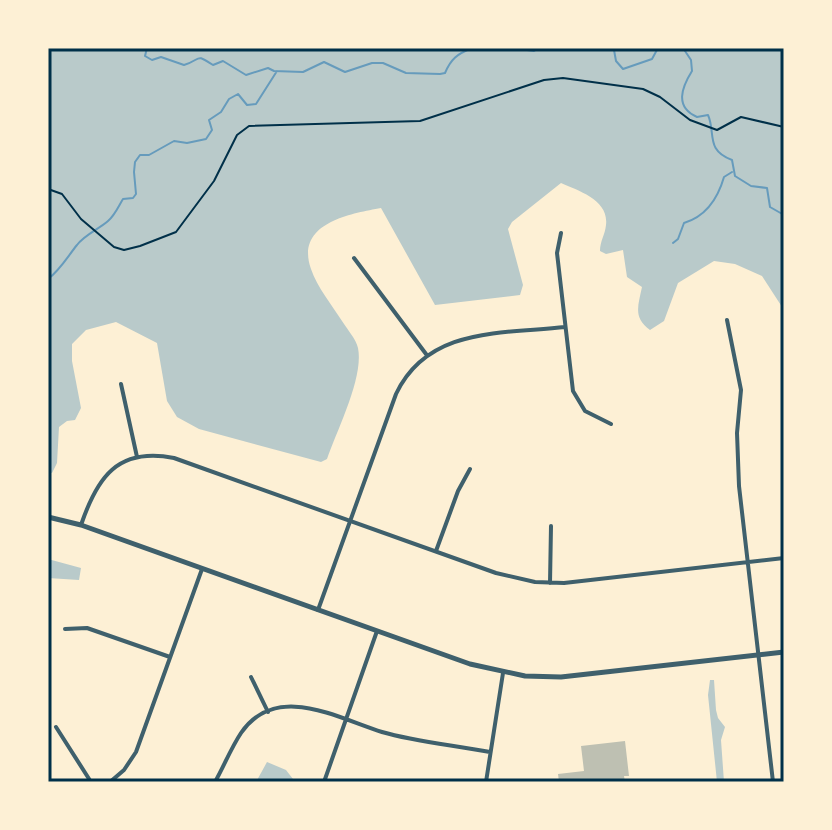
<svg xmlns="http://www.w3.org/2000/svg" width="832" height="830" viewBox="0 0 832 830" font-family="'Alegreya Sans',sans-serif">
<rect width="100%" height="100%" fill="#fdf0d5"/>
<!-- green -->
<path fill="#b9caca" d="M48,48H784V310L762,276L735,264L714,261L678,283L664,321L650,330C633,318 638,306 642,287L627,277L623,250L606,254L600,251C600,241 605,235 606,225C609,200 579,191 561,183L512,222L508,229L523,285L520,295L435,305L381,208C348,214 295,224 311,269C317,287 332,305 342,321C347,329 356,339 358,348C364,377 337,430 327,459L321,462L199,429L177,417L167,401L157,343L116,322L86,330L72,344V361L81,408L75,420L67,421L59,427L57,463L52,473L48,472Z
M48,559L81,568L79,580L48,578Z
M710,680H714L716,710L718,718L725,727L721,740L724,782H717L708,695Z
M267,762L286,770L293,779L303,782H256Z"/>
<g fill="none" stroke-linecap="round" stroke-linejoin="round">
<!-- stream -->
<path stroke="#669bbc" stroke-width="2" d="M147,48L145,56L152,60L161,57L184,65C203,59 194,53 213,65L223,61L246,75L268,68L274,71L303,72L324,62L345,72L372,63H383L406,73L440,74L445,73C451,59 457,54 472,48
M513,48L534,51L539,48
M611,48L614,50L616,61L623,69L652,59L658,48
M683,48L691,60L692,71C682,87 674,107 697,117L708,115C716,133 705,150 732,160L735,176L751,186L767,188L770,207L784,215
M673,243L678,239L684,223C707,216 718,198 724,177L732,172
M48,279C60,270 68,256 77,245C84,235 99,229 108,221C115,215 118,207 123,199L133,198L136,194L134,172L135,162L140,155H149L174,141L187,143L206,139L212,130L209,120L221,112L229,99L238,94L247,105L256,104L277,71"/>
</g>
<!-- building -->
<path fill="#bec0b2" d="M625,741L629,776H624L625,782H559L558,774L584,771L581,746Z"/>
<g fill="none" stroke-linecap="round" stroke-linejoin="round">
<!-- path -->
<path stroke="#003049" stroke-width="2" d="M48,189L62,194L81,219L114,247L124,250L140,246L176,232L214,181L237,135L249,126L420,121L544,80L563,78L643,89L660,97L690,120L717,130L741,117L784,127"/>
<!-- minor -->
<path stroke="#3f606c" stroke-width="4" d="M561,233L557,253L573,391L585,411L611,424
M354,258L426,354
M727,320L741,390L737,433L739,486L773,782
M121,384L137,457
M81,525C97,478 117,447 174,458L496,573L535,582L564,583L784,558
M436,551L458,491L470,469
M550,583L551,526
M318,610L396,394C428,327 501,334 565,327
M65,629L87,628L170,657
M251,677L268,712
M56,727L91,782
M110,782L124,770L136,752L202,569
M215,782C224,766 231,748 241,733C276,682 337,718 382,732C416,742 454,745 490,752
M324,782L377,631
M486,782L503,673"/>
<!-- tertiary -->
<path stroke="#3f606c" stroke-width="5" d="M48,517L81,525L470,664L525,676L561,677L784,652"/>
</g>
<!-- border -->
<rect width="832" height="830" fill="none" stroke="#fdf0d5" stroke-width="100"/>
<rect x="50" y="50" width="732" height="730" fill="none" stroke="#003049" stroke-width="3"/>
</svg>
